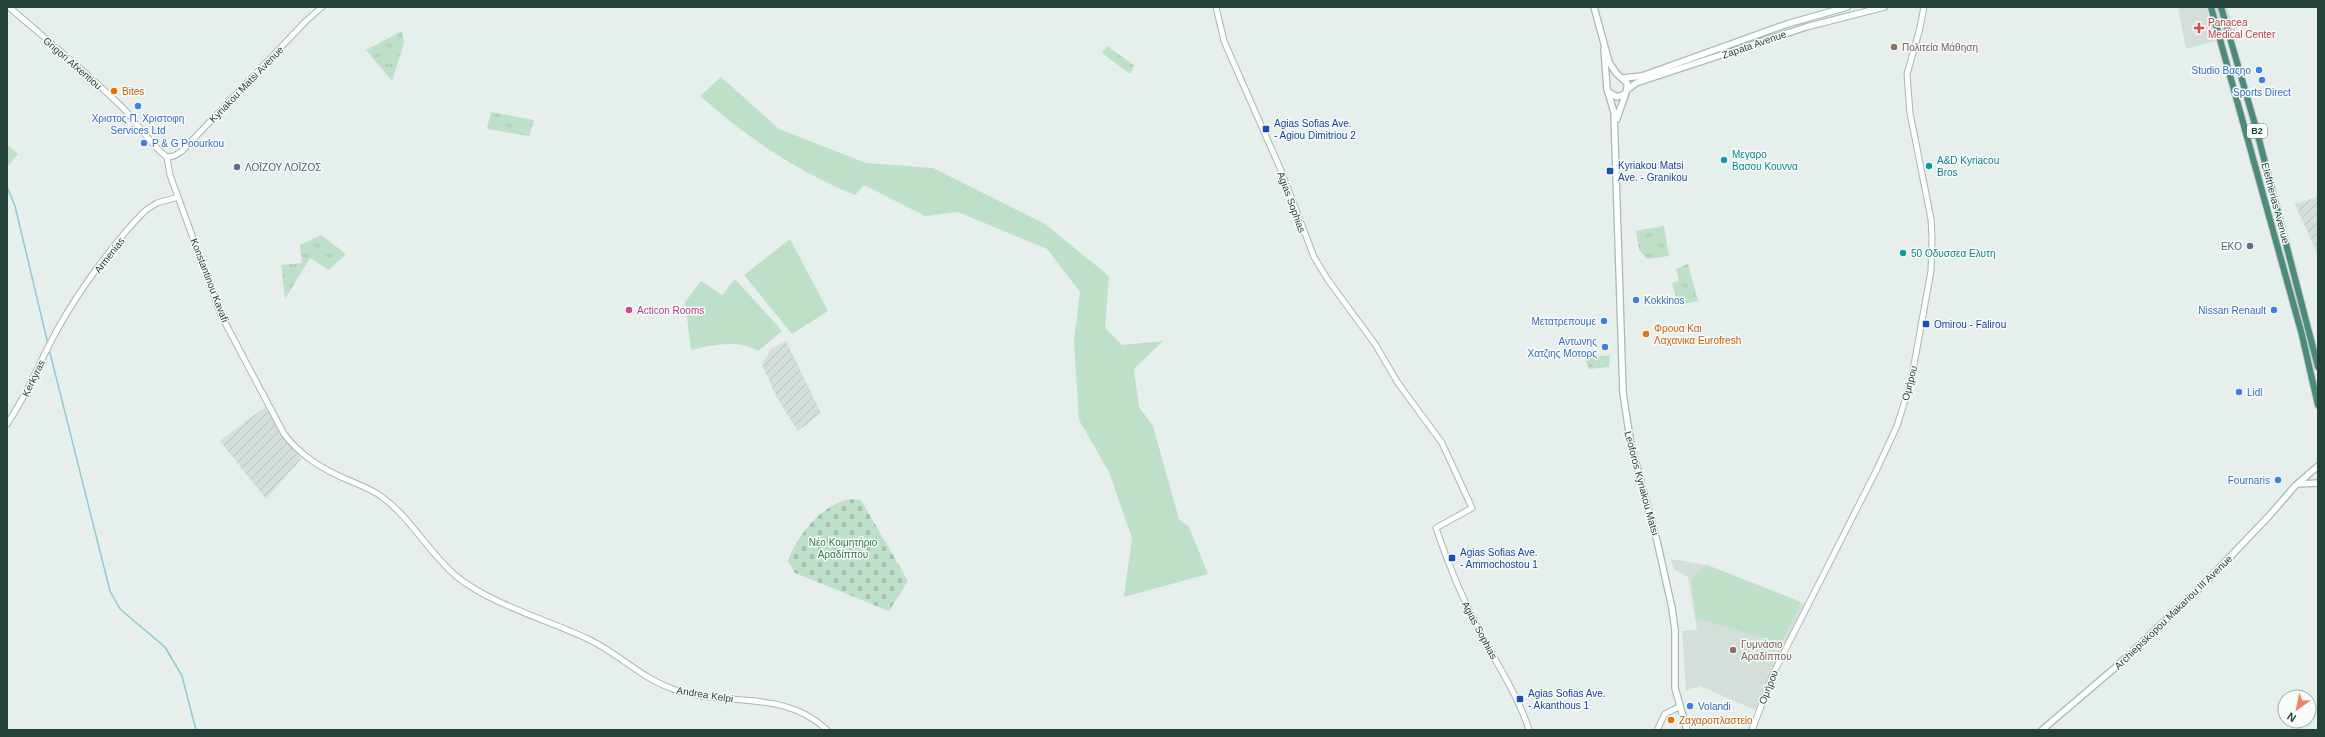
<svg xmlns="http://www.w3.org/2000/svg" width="2325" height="737" viewBox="0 0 2325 737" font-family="Arial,sans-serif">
<defs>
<pattern id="industrial-furrows" width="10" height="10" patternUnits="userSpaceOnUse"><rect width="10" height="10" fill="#d4dfda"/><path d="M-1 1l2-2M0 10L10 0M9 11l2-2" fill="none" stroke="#b6c1bc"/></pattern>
<pattern id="cemetery-stones" width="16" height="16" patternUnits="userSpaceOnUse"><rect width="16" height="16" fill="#bfe0c8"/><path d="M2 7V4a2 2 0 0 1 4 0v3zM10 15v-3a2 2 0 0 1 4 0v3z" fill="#a4c1ad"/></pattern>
<pattern id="park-tufts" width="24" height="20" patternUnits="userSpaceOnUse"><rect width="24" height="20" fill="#bfe0c8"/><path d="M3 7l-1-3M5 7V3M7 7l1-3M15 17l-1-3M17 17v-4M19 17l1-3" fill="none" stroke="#a4c1ad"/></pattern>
</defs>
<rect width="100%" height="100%" fill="#e6efeb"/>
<!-- built -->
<path fill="#d4dfda" d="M2178,7H2227L2237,35L2186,49Z
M1670,559L1707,565L1806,604L1772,670L1755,710L1700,686L1686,690L1682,631L1697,630L1688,577L1675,570Z"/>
<!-- industrial -->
<path fill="url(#industrial-furrows)" d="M2318,197V255L2295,204Z
M786,341L821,413L798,431L777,398L762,364L771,349Z
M265,407L301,459L266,499L220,441Z"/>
<!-- grass -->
<path fill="#bfe0c8" d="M721,77L779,129L866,163L933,168L1045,224L1109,276L1105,328L1122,345L1163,341L1134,369L1139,407L1153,426L1179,519L1189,527L1208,574L1124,597L1132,538L1109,472L1079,420L1074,341L1080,292L1047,249L958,212L925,216L864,185L855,195C798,172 746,137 700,96Z
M9,146L18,154L7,167V148Z
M790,239L828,311L792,334L744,275Z
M735,279L782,331L758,351C739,339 711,345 691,350L685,302L701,281L722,295Z
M1707,565L1801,602L1781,643L1696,618L1691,578Z"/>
<!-- cemetery -->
<path fill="url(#cemetery-stones)" d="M849,499L861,500L908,581L889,611L795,573L788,561C797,535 822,505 849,499Z"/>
<!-- park -->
<path fill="url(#park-tufts)" d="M402,31L404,43L392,81L366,50Z
M1107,46L1134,65L1130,74L1102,53Z
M491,112L534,120L529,136L487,129Z
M1664,226L1669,256L1647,259L1639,250L1636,231Z
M321,235L346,254L329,270L310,258L285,299L281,265L302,263L300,245Z
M1688,264L1698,301L1678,305L1672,283L1679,281L1676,269Z
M1610,355L1609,367L1589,369L1585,359Z"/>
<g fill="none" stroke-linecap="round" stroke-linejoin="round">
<!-- stream -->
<path stroke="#8ec9d4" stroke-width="1.5" d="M7,187L15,206L48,344
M49,349L110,591L120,609L165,647L182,676L196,730"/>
<defs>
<path id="tertiary" d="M9,7C47,40 86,72 122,107C136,121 153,148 167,157
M1216,7L1224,41L1280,168L1314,257L1328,280L1375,344L1398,383L1442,443L1472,508L1436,528C1448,564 1462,598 1480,632C1497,665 1518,695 1529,730
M167,157L170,175L221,315L284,434C301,456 322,469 348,480C359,485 372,489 382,497C411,518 428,552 456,576C490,604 548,620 588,639C618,653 641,678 673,689C725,708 783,688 827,730
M167,157L174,156L182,151L305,22L322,7
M7,424C27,395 39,363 56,332C76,295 115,240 146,210L157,203L178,197
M1657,730L1665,714L1679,707
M1752,730L1774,672L1877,469L1897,426L1911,381L1931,271L1932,238L1931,219L1910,113L1907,74L1919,32L1924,7"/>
<path id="secondary" d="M1594,7L1609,62L1616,73L1627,83C1629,91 1619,109 1617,119
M1604,49L1607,89L1614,112L1623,393L1631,445L1657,541L1672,608L1675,630V688L1687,730
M1624,78L1642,76L1787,24L1847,7
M1628,89L1636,83L1806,27L1884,7
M1610,93L1617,97L1625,94
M2299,484L2318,483
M2042,730L2117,666L2205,583L2269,516L2295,486L2318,466"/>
<path id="trunk" d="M2211,7L2302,335L2318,405
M2221,7L2256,128L2318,367"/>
</defs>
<!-- tertiary casing -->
<use href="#tertiary" stroke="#a8b8b2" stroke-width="7"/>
<!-- secondary casing -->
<use href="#secondary" stroke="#a4bbb3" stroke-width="8"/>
<!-- trunk casing -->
<use href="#trunk" stroke="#c2cac8" stroke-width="8"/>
<!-- tertiary -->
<use href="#tertiary" stroke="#fff" stroke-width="5"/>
<!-- secondary -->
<use href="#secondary" stroke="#fff" stroke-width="5.5"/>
<!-- trunk -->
<use href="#trunk" stroke="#4c8a7c" stroke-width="6"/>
</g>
<!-- markers -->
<path fill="#e0444e" stroke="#f7fbf9" stroke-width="1.5" d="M2197 22h4v4h4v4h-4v4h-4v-4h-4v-4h4z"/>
<g fill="#8d6e63" stroke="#f7fbf9" stroke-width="1.5">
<circle cx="1894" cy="47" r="4"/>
<circle cx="1733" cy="650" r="4"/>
</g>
<g fill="#3f7fe0" stroke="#f7fbf9" stroke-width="1.5">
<circle cx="2259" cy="70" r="4"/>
<circle cx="2262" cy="80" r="4"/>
<circle cx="138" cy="106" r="4"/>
<circle cx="144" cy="143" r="4"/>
<circle cx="1636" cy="300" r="4"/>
<circle cx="2274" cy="310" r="4"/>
<circle cx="1604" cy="321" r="4"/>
<circle cx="1605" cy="347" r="4"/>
<circle cx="2239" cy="392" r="4"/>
<circle cx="2278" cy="480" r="4"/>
<circle cx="1690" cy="706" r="4"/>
</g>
<g fill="#e8710a" stroke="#f7fbf9" stroke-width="1.5">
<circle cx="114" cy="91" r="4"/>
<circle cx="1646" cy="334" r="4"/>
<circle cx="1671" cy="720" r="4"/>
</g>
<g fill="#1a4fb4" stroke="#f7fbf9" stroke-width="1.5">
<rect x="1262" y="125" width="8" height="8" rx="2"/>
<rect x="1606" y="167" width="8" height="8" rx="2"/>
<rect x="1922" y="320" width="8" height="8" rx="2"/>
<rect x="1448" y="554" width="8" height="8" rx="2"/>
<rect x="1516" y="695" width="8" height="8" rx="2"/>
</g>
<g fill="#0f9aa8" stroke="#f7fbf9" stroke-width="1.5">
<circle cx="1724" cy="160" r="4"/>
<circle cx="1929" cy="166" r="4"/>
<circle cx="1903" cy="253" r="4"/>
</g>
<g fill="#5c6f8a" stroke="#f7fbf9" stroke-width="1.5">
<circle cx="237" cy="167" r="4"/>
<circle cx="2250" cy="246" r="4"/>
</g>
<circle fill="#d1479c" stroke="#f7fbf9" stroke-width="1.5" cx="629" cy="310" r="4"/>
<g text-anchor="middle" stroke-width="3" stroke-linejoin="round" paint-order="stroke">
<!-- shield labels -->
<rect fill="#f7fbf9" stroke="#637a73" stroke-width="1" x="2247" y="124" width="20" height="14" rx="3"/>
<g font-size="9" font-weight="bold" fill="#24423a">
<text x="2257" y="134">B2</text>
</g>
<!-- health labels -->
<g font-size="10" fill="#be3a42" stroke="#f7fbf9" text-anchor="start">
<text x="2208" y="26">Panacea<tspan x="2208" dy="12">Medical Center</tspan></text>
</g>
<!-- street labels -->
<g font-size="10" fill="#24423a" stroke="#f7fbf9">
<text transform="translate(1754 44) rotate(-19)" y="4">Zapata Avenue</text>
<text transform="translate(73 63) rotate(41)" y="4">Grigori Afxentiou</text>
<text transform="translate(246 84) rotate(-46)" y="4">Kyriakou Matsi Avenue</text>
<text transform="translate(1292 202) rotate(70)" y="4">Agias Sophias</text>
<text transform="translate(2276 203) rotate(75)" y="4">Eleftherias Avenue</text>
<text transform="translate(109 255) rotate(-52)" y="4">Armenias</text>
<text transform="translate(210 280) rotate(69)" y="4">Konstantinou Kavafi</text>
<text transform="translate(33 378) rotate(-64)" y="4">Kerkyras</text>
<text transform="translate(1909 383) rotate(-76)" y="4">Ομήρου</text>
<text transform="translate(1642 483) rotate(75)" y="4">Leoforos Kyriakou Matsi</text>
<text transform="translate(2173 612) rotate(-44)" y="4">Archiepiskopou Makariou III Avenue</text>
<text transform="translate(1480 630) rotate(62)" y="4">Agias Sophias</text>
<text transform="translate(1768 687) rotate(-68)" y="4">Ομήρου</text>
<text transform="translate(705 694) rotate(9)" y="4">Andrea Kelpi</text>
</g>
<!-- education labels -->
<g font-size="10" fill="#785e54" stroke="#f7fbf9" text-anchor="start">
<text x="1902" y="51">Πολιτεία Μάθηση</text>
<text x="1741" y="648">Γυμνάσιο<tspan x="1741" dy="12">Αραδίππου</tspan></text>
</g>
<!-- shop labels -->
<g font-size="10" fill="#366cbe" stroke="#f7fbf9" text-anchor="end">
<text x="2251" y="74">Studio Βαςηο</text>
<text x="2262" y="96" text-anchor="middle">Sports Direct</text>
<text x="138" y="122" text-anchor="middle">Χριστος Π. Χριστοφη<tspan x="138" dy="12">Services Ltd</tspan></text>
<text x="152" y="147" text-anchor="start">P &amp; G Poourkou</text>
<text x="1644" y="304" text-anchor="start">Kokkinos</text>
<text x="2266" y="314">Nissan Renault</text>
<text x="1596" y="325">Μετατρεπουμε</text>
<text x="1597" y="345">Αντωνης<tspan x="1597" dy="12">Χατζιης Μοτορς</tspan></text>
<text x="2247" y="396" text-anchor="start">Lidl</text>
<text x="2270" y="484">Fournaris</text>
<text x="1698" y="710" text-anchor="start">Volandi</text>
</g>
<!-- food labels -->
<g font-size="10" fill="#c56008" stroke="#f7fbf9" text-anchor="start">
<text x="122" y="95">Bites</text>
<text x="1654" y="332">Φρουα Και<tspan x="1654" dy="12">Λαχανικα Eurofresh</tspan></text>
<text x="1679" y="724">Ζαχαροπλαστείο</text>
</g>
<!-- transit labels -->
<g font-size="10" fill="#164399" stroke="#f7fbf9" text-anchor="start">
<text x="1274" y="127">Agias Sofias Ave.<tspan x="1274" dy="12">- Agiou Dimitriou 2</tspan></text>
<text x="1618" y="169">Kyriakou Matsi<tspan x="1618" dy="12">Ave. - Granikou</tspan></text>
<text x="1934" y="328">Omirou - Falirou</text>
<text x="1460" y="556">Agias Sofias Ave.<tspan x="1460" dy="12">- Ammochostou 1</tspan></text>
<text x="1528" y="697">Agias Sofias Ave.<tspan x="1528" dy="12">- Akanthous 1</tspan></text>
</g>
<!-- culture labels -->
<g font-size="10" fill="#0d838f" stroke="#f7fbf9" text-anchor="start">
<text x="1732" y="158">Μεγαρο<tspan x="1732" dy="12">Βασου Κουννα</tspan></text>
<text x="1937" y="164">A&amp;D Kyriacou<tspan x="1937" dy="12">Bros</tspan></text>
<text x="1911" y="257">50 Οδυσσεα Ελυτη</text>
</g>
<!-- service labels -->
<g font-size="10" fill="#4e5e75" stroke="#f7fbf9" text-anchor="start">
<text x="245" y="171">ΛΟΪΖΟΥ ΛΟΪΖΟΣ</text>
<text x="2242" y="250" text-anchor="end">EKO</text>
</g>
<!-- hotel labels -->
<g font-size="10" fill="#b23c85" stroke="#f7fbf9" text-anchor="start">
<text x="637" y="314">Acticon Rooms</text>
</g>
<!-- park labels -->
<g font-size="10" fill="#2d7a4b" stroke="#f7fbf9">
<text x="843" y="546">Νέο Κοιμητήριο<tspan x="843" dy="12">Αραδίππου</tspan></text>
</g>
</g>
<!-- border -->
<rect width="2325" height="737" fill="none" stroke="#24423a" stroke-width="16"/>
<!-- north arrow -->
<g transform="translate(2297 709) rotate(213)"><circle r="19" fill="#f7fbf9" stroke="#a3b1ad"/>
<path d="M0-3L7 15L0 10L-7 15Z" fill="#f4845f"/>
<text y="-6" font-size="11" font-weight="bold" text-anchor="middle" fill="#24423a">N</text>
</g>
</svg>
